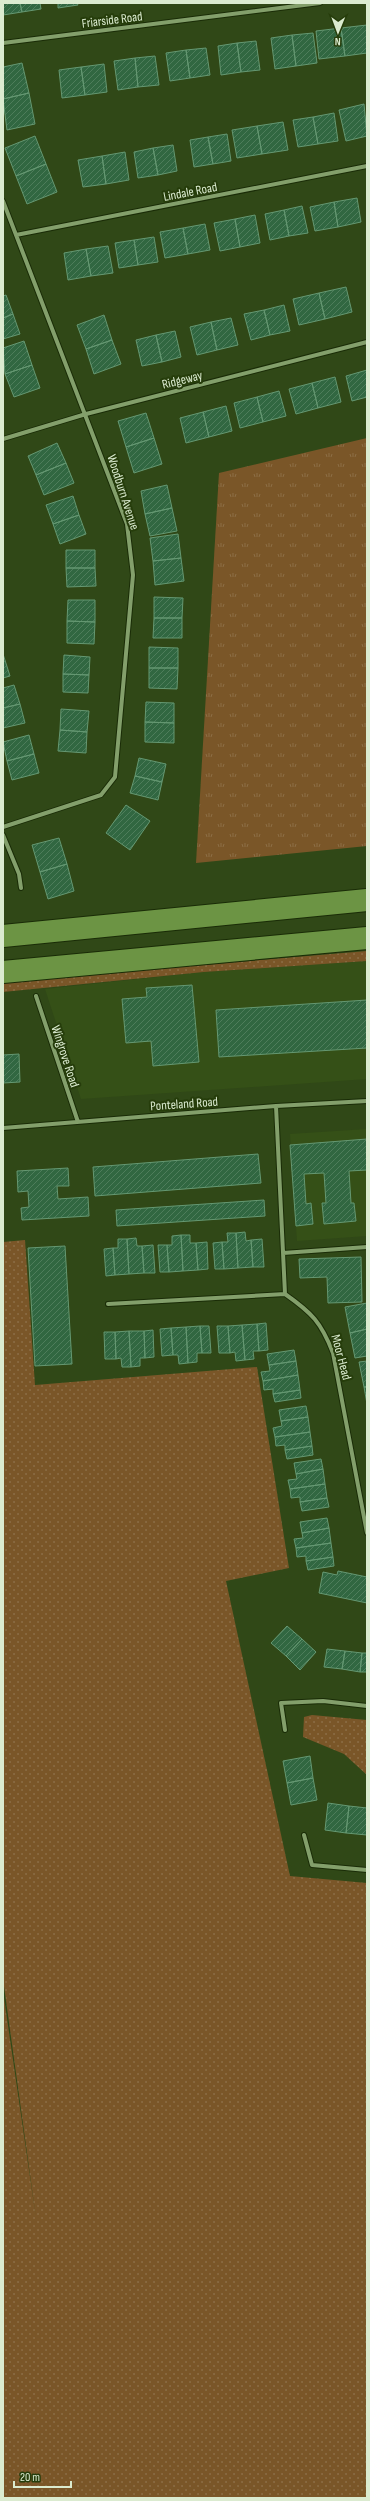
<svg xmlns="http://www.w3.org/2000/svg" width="370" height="2501" viewBox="0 0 370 2501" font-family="'Sofia Sans Condensed',sans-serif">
<defs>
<pattern id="grass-dots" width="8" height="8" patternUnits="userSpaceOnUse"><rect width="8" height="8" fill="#7a5628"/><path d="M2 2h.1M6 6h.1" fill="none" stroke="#8c6e46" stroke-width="1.8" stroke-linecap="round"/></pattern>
<pattern id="park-tufts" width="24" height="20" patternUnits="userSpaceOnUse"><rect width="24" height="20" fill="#7a5628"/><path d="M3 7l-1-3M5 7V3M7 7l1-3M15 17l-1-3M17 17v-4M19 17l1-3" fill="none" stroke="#8c6e46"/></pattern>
<pattern id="building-hatch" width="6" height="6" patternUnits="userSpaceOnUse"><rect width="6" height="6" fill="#316741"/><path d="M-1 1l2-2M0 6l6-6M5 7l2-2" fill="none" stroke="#4e7d5b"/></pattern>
</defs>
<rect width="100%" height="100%" fill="#304817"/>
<!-- built -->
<path fill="#355017" d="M367,961V1079L81,1099L45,989L204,972Z
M367,1129V1236L297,1241L290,1134Z"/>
<!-- grass -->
<path fill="url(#grass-dots)" d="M367,951V961L204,972L3,992V982Z
M25,1240L35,1385L257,1367L289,1568L226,1581L290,1876L367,1883V2498H3V1991L36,2218L3,1979V1242Z
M312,1715L367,1720V1775L344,1754L303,1737L304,1717Z"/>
<!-- park -->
<path fill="url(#park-tufts)" d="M367,438V846L196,863L219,473Z"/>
<!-- building -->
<path fill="url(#building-hatch)" stroke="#659872" d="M3,3H20L22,12L3,15Z
M20,3H40L41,9L22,12Z
M58,3H77L78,5L58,8Z
M367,25V53L345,56L341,28Z
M341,28L345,56L319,59L316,31Z
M313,33L317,63L296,66L292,35Z
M292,35L296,66L275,69L271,38Z
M256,41L260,70L241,72L237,43Z
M237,43L241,72L221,75L218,46Z
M206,48L210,75L190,78L186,50Z
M186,50L190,78L170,81L166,53Z
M155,56L159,85L138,87L135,58Z
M135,58L138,87L118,90L114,61Z
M22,63L29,93L3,99V67Z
M104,64L107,92L85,95L81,67Z
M81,67L85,95L62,98L59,70Z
M29,93L35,124L7,130L3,99Z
M364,104L367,136L346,141L339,110Z
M334,113L338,141L318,144L313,117Z
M313,117L318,144L298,147L293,120Z
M283,122L288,150L262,154L257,126Z
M257,126L262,154L237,158L232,130Z
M227,134L231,161L213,164L208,137Z
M35,136L46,164L16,176L5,148Z
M208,137L213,164L194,167L190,140Z
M173,145L177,171L158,175L153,148Z
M153,148L158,175L138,178L134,152Z
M125,152L129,180L106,184L102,156Z
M102,156L106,184L83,187L78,160Z
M46,164L57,192L27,204L16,176Z
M357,198L361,222L338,227L334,202Z
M334,202L338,227L315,231L310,207Z
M302,206L308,233L289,236L284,210Z
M284,210L289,236L270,240L265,214Z
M255,215L260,243L240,247L235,219Z
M235,219L240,247L220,251L214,223Z
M205,224L210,250L188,254L183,228Z
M183,228L188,254L165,258L160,232Z
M154,237L158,262L138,265L134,240Z
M134,240L138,265L119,268L115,243Z
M108,246L113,273L91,276L86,249Z
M86,249L91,276L68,280L64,253Z
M346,287L352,312L325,319L319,293Z
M319,293L325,319L299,325L293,299Z
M6,295L13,314L3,318V296Z
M284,305L290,331L270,335L264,310Z
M264,310L270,335L251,340L244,314Z
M13,314L20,334L3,339V318Z
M104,315L112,340L86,349L77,325Z
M231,318L238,345L217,350L211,322Z
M211,322L217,350L197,355L190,327Z
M175,331L181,357L162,362L156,335Z
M156,335L162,362L142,366L136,340Z
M112,340L121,364L94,374L86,349Z
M24,341L32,365L5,374L3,348Z
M32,365L40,388L14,397L5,374Z
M367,370V397L352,401L346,376Z
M335,377L341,402L318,408L312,383Z
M312,383L318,408L296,414L289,389Z
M279,391L286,416L263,422L257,397Z
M257,397L263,422L240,428L234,403Z
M226,406L232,431L209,437L203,412Z
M203,412L209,437L186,443L180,418Z
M146,413L154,438L126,447L118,421Z
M154,438L162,464L134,473L126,447Z
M57,443L66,463L36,475L28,456Z
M66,463L74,483L44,495L36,475Z
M167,485L172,508L145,514L141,491Z
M73,496L79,515L53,524L46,505Z
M172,508L177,531L150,536L145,514Z
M79,515L86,534L60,544L53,524Z
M178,534L181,558L153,561L150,538Z
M66,550H95V568H66Z
M181,558L184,581L155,585L153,561Z
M66,568H95L96,586L67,587Z
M154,597L183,598L182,618H154Z
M68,600H95V622L67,621Z
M154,618H182V638H153Z
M67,621L95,622L94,644L67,643Z
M149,647L178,648V668H149Z
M3,654L10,676L3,678Z
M64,655L90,657L89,675L63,674Z
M149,668H178L177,689L149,688Z
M63,674L89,675L88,693L63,692Z
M14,685L20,704L3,708V688Z
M146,702L174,703V723L145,722Z
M20,704L25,723L3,728V708Z
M61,709L89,711L87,732L60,730Z
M145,722L174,723V743L145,742Z
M60,730L87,732L86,753L58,751Z
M29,735L34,754L7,761L3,742Z
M34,754L39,773L12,780L7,761Z
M139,758L166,764L162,782L135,776Z
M135,776L162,782L158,800L130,793Z
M126,805L150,821L130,850L106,833Z
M59,838L67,864L40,872L32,845Z
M67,864L74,891L48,899L40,872Z
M192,985L199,1062L153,1066L151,1041L126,1043L122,999L147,997L146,988Z
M367,1000V1048L219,1057L216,1010Z
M19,1054L20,1082L3,1083V1055Z
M367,1139V1170L349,1171L351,1203H354L356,1221L324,1224L322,1203H326L324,1173L304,1174L306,1204L311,1203L313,1224L296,1226L290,1145Z
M258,1154L261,1183L95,1196L93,1167Z
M68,1168L69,1186H57L58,1199L88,1197L89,1216L22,1220L21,1208L29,1207L28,1191L18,1192L17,1171Z
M264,1200L265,1216L117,1226L116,1210Z
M245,1232L246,1241L251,1240L253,1267L238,1268L236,1233Z
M227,1233H236L238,1268L224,1269L222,1242H228Z
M181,1235L183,1271L169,1272L167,1245H172V1236Z
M181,1235H190V1243H196L198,1270L183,1271Z
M136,1238L137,1246H142L144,1273L129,1274L127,1239Z
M118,1239H127L129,1274L115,1275L113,1248H118Z
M262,1239L264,1267H253L251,1240Z
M207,1242L208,1269L198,1270L196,1243Z
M222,1242L224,1269H215L213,1243Z
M153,1245L155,1273H144L142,1246Z
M158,1245H167L169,1272H160Z
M65,1246L72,1364L35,1366L28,1248Z
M113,1248L115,1275L106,1276L104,1249Z
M361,1257L362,1302L328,1303L327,1277L300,1278L299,1259Z
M367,1303V1329L350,1333L345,1307Z
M266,1323L268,1350L259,1351L257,1324Z
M257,1324L259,1351H253L254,1359L245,1360L242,1325Z
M242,1325L245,1360L236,1361L235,1352L230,1353L228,1326Z
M200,1326L202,1353H197V1362L188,1363L186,1327Z
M200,1326H209L211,1353H202Z
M217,1326H228L230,1353H219Z
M186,1327L188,1363L179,1364L178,1355H173L171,1328Z
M171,1328L173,1355L162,1356L160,1329Z
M367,1329V1356L355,1358L350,1333Z
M153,1330L154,1357L145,1358L144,1331Z
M129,1331L131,1367H122L121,1358L116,1359L115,1332Z
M129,1331H144L145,1358H140V1366L131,1367Z
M104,1332H115L116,1359H105Z
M294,1350L296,1361L269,1365L267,1354Z
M296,1361L298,1375L263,1381L261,1372L270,1371L269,1365Z
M367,1361V1387H364L359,1362Z
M298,1375L300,1390L273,1394V1389L264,1390L263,1381Z
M364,1387H367V1404Z
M300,1390L301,1398L275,1402L273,1394Z
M306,1406L308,1417L281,1421L279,1410Z
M308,1417L310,1432L275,1437L273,1428L282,1426L281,1421Z
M310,1432L312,1446L285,1450V1445L276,1446L275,1437Z
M312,1446L313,1455L287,1459L285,1450Z
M321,1459L323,1469L296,1474L294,1463Z
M323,1469L325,1484L290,1489L288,1480L297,1479L296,1474Z
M325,1484L327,1498L300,1502V1497L291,1498L290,1489Z
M327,1498L329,1507L302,1511L300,1502Z
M327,1518L329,1528L302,1533L300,1522Z
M329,1528L331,1543L296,1548L294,1539L303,1538L302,1533Z
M331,1543L333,1557L306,1561V1556L297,1557L296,1548Z
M333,1557L334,1566L308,1570L306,1561Z
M338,1571L367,1577V1603L319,1593L323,1572L337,1575Z
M287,1626L302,1639L286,1656L271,1643Z
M302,1639L316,1652L300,1670L286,1656Z
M327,1649L345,1651L342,1669L324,1667Z
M345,1651L362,1653L360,1672L342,1669Z
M362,1653H367V1672H360Z
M310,1756L313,1778L287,1783L283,1761Z
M313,1778L317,1800L291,1805L287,1783Z
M328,1803L349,1806L346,1833L325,1830Z
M349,1806L367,1808V1835L346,1833Z"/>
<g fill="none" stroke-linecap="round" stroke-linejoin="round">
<defs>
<path id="minor" d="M3,43L320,3
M3,201L127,524L133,575L115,777L101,795L3,827
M16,235L367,166
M3,439L86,414L367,342
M3,835L19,874L21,888
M36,996L78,1122
M276,1106L285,1294C312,1313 321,1322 333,1353L367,1533
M3,1128L276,1106L367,1101
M283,1253L367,1247
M108,1304L285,1294
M285,1730L281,1703L323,1701L367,1706
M304,1835L312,1865L367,1870"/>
<path id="trunk" d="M3,936L367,900
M3,972L367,938"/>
</defs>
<!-- minor casing -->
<use href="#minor" stroke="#1a2c07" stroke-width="6"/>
<!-- trunk casing -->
<use href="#trunk" stroke="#1a2c07" stroke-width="24"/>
<!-- minor -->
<use href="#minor" stroke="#839f6b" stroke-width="4"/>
<!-- trunk -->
<use href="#trunk" stroke="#6c9444" stroke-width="22"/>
</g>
<g text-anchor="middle" stroke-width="4" stroke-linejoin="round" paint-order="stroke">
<!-- street labels -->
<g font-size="13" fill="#dbebd0" stroke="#263d0b">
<text transform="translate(112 19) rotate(-7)" y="5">Friarside Road</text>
<text transform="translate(190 191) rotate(-11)" y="5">Lindale Road</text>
<text transform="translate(182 379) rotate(-14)" y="5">Ridgeway</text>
<text transform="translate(124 492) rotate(72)" y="5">Woodburn Avenue</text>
<text transform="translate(66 1056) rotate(72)" y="5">Wingrove Road</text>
<text transform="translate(184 1103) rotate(-4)" y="5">Ponteland Road</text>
<text transform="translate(342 1357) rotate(75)" y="5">Moor Head</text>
</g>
</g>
<!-- border -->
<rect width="370" height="2501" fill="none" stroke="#dbebd0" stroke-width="8"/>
<!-- north arrow -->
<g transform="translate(338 32) rotate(181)" stroke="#263d0b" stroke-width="3" paint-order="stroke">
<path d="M0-3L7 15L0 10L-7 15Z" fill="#dbebd0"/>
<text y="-6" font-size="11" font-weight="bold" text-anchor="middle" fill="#dbebd0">N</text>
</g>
<!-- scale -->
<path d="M14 2481v6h57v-6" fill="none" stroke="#dbebd0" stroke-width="2"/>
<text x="20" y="2481" font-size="12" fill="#dbebd0" stroke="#263d0b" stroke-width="3" paint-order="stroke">20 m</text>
</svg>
